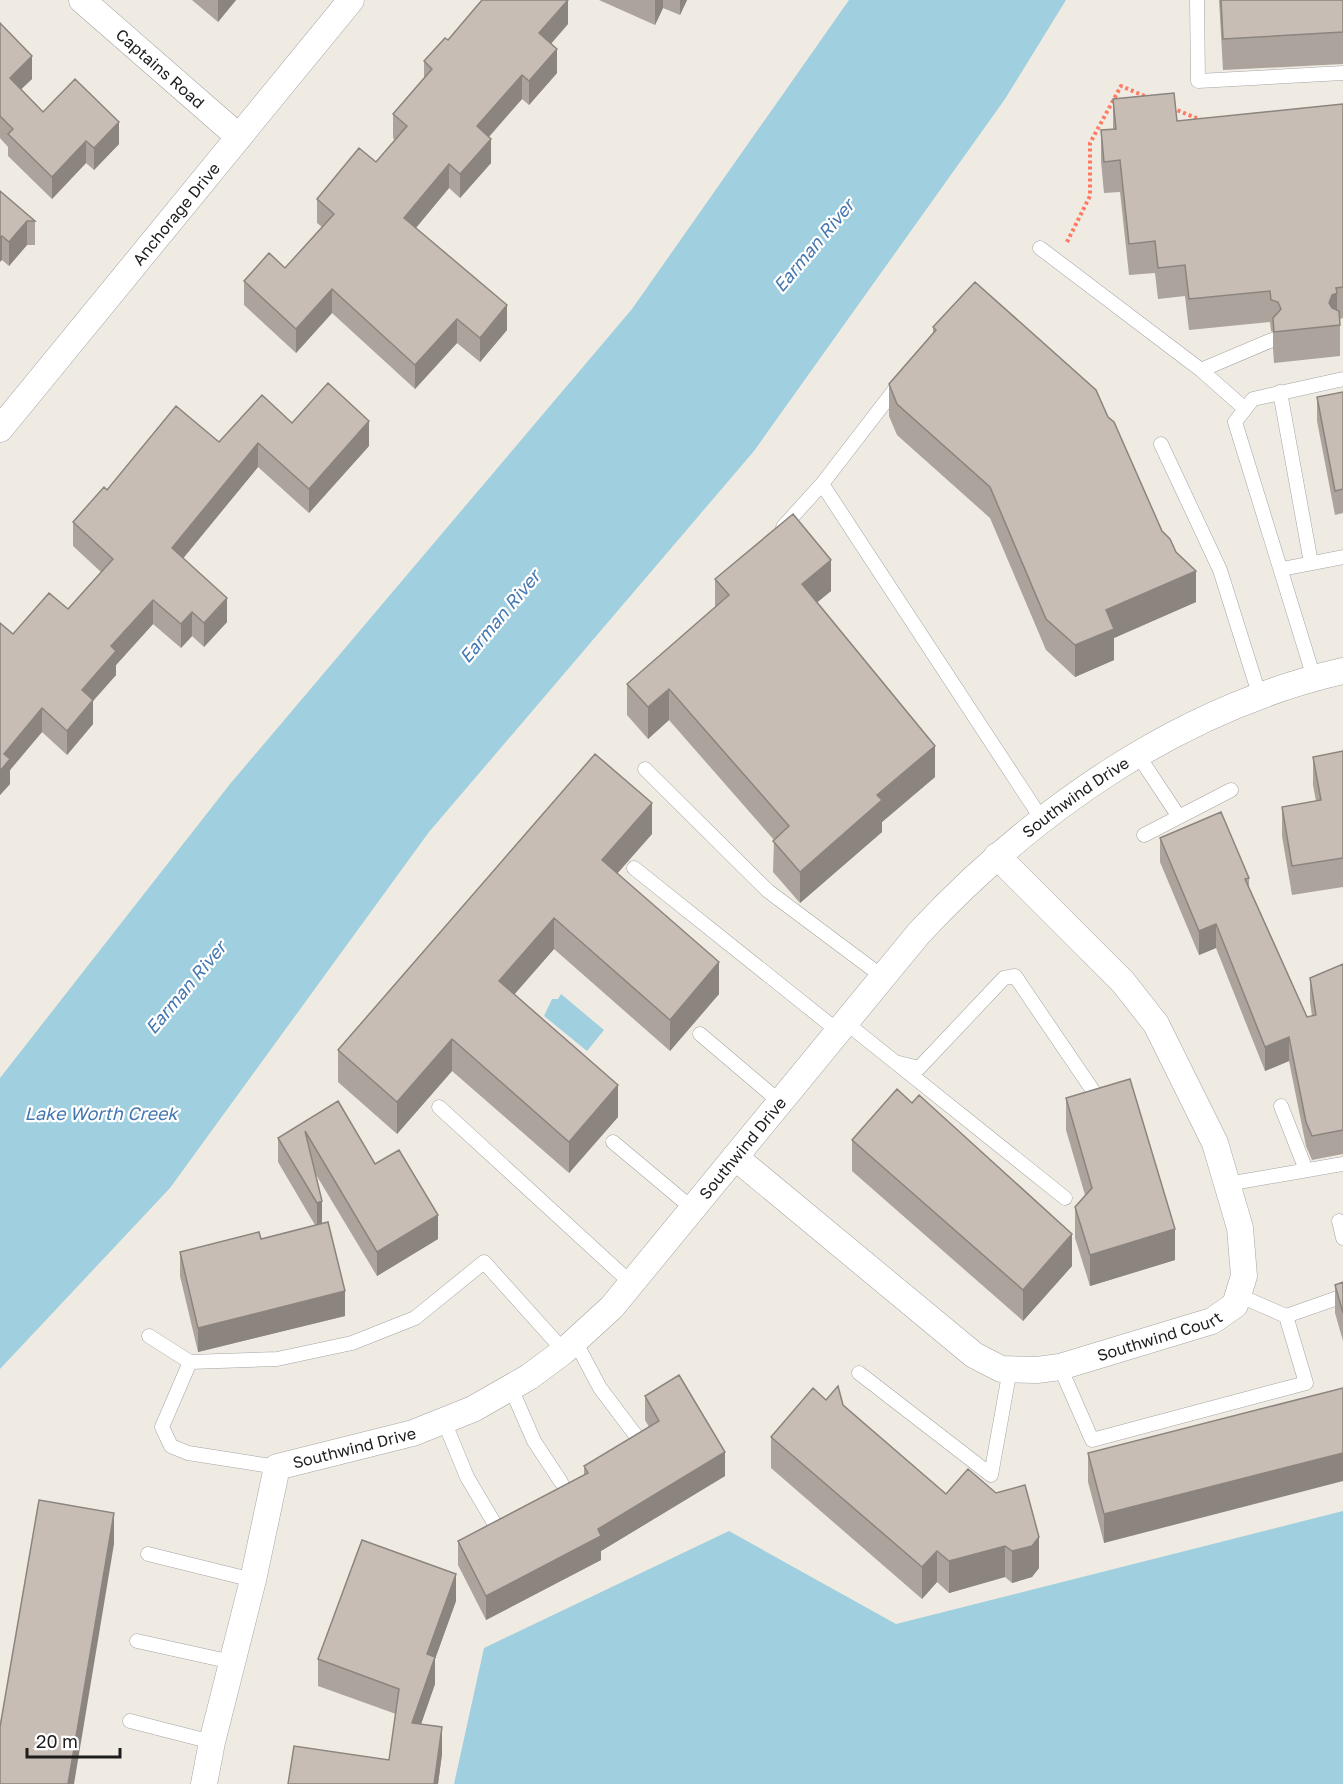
<svg xmlns="http://www.w3.org/2000/svg" width="1343" height="1784" viewBox="0 0 1343 1784" font-family="'Golos Text',sans-serif">
<rect width="100%" height="100%" fill="#efebe2"/>
<!-- water -->
<path fill="#a0cfdf" d="M849,0H1066L1005,99L754,451L429,832L170,1188L0,1369V1078L230,784L632,309Z
M561,994L604,1030L587,1051L544,1016L552,999H558Z
M1343,1511V1784H454L484,1648L729,1531L896,1624Z"/>
<g fill="none" stroke-linecap="round" stroke-linejoin="round">
<defs>
<path id="lane" d="M1197,0L1198,81L1343,73
M1040,248L1201,370L1272,340
M1201,370L1244,408
M899,384L822,484L1041,818
M1280,392L1311,563
M1161,444L1220,570L1260,697
M783,527L822,484
M1282,569L1343,557
M1314,678L1235,422L1253,399L1343,379
M1138,755L1179,817
M645,769L768,891L883,977
M1144,835L1231,790
M634,868L838,1031
M845,1022L1065,1198
M700,1034L780,1102
M895,1062L919,1068L1004,978L1015,976L1100,1101
M1281,1106L1306,1170
M439,1107L631,1283
M613,1142L693,1209
M1227,1184L1343,1164
M1339,1221L1343,1238
M1286,1316L1343,1296
M149,1336L190,1362L277,1359L352,1343L415,1318L484,1262L564,1351
M575,1341L600,1388L637,1437
M190,1362L162,1427L171,1446L188,1453L277,1467
M1060,1367L1092,1440L1306,1383L1286,1316L1238,1295
M859,1373L991,1475L1010,1369
M511,1388L534,1441L561,1482
M444,1421L467,1477L493,1521
M148,1554L253,1580
M137,1641L232,1662
M130,1721L212,1742"/>
<g id="street">
<path id="s1" d="M82,0L239,137"/>
<path id="s2" d="M0,429L351,0"/>
<path id="s3" d="M735,1157L974,1355L1001,1369L1037,1370L1060,1367L1212,1321L1235,1305L1244,1276L1240,1228L1215,1143L1156,1024L1123,982L997,856"/>
<path id="s4" d="M204,1784L212,1742L253,1580L277,1467L413,1433L473,1409L529,1377L564,1351L612,1307L919,933C1033,811 1178,709 1343,671"/>
</g>
</defs>
<!-- lane casing -->
<use href="#lane" stroke="#a4a4a4" stroke-width="15"/>
<!-- street casing -->
<use href="#street" stroke="#a4a4a4" stroke-width="27"/>
<!-- path -->
<path stroke="#ff7963" stroke-width="4" stroke-dasharray="3 3" stroke-linecap="butt" d="M1172,108L1201,120
M1067,242L1090,196V143L1121,86L1149,98"/>
<!-- lane -->
<use href="#lane" stroke="#fff" stroke-width="14"/>
<!-- street -->
<use href="#street" stroke="#fff" stroke-width="26"/>
</g>
<!-- wall -->
<path fill="#aba39c" d="M192,0H236L218,22Z
M599,0H687L680,15L663,8L655,25Z
M1219,0H1343V64L1223,70Z
M0,23L32,79L21,89L43,112L119,144L94,170L86,163L52,199L8,156V147L0,138Z
M568,24L551,44L557,73L529,105L522,99L489,137L491,163L460,198L449,188L416,228L507,330L480,362L457,343L415,389L332,313L296,353L244,305V281L285,268L322,227L317,223V199L376,162L395,140L393,138V114L424,79V61L448,40Z
M1113,99L1177,121L1343,104V318L1340,319V356L1274,363L1273,349V332L1271,331L1270,322L1189,330L1185,296L1158,299L1155,273L1129,275L1120,192L1104,193L1101,161V130L1113,129Z
M0,191L35,221V245H27L9,266L2,260Z
M933,327L1108,417L1196,602L1114,638V660L1075,677L1046,650L990,518L897,435L889,416V384L933,333Z
M1343,392V513L1335,515L1317,421V397Z
M292,423L369,446L309,513L258,467L183,558L227,622L204,647L192,636L181,648L153,624L116,665V675L93,701V724L67,755L42,732L10,770V784L0,795L13,634L68,609L101,572L73,546V522L107,490L219,442Z
M715,579L831,591L817,602L935,777L882,822V832L800,903L773,872L774,840L669,720L648,739L627,715V684L715,608Z
M1343,751V887L1292,895L1282,836V807L1316,801L1313,785V757Z
M652,834L617,873L719,994L670,1051L554,949L514,994L618,1117L569,1173L452,1071L397,1134L338,1082V1050Z
M1160,838L1249,878V887L1307,1017L1312,1016L1310,1002V978L1343,964V1154L1312,1160L1306,1146L1289,1061L1265,1071L1216,948L1199,955L1160,862Z
M1066,1098L1175,1260L1090,1286L1075,1238V1207L1085,1195L1066,1130Z
M338,1101L375,1164L438,1239L377,1276L315,1173L322,1223L345,1316L198,1352L180,1276V1252L261,1239L315,1225L278,1162V1138Z
M912,1103L1072,1266L1023,1321L852,1171V1140Z
M1343,1282V1341L1335,1313V1285Z
M1343,1388L1104,1543L1088,1482V1453Z
M645,1396L725,1476L601,1551V1560L486,1620L458,1565V1541L584,1475V1466L649,1427L645,1420Z
M843,1405L946,1494L1039,1568L1032,1577L1012,1583L1005,1577L949,1593L937,1582L922,1599L771,1468V1437Z
M456,1601L435,1659V1684L421,1724L442,1754L438,1784H288L389,1760L396,1714L318,1686V1659Z"/>
<!-- shaded-wall -->
<path fill="#8b847f" d="M218,0H236L218,22Z
M568,0V24L539,57V33Z
M655,0H663V8L655,25Z
M680,0H687L680,15Z
M557,49V73L529,105V81Z
M32,56V79L10,100V78Z
M522,75V99L477,150V126Z
M119,122V144L94,170V148Z
M491,139V163L460,198V174Z
M86,141V163L52,199V177Z
M449,164V188L404,242V218Z
M27,221V245L9,266V242Z
M2,236V260L0,262V238Z
M332,289V313L296,353V329Z
M1337,293V324L1332,327L1329,303L1332,295Z
M507,305V330L480,362V338Z
M457,319V343L415,389V365Z
M369,421V446L309,513V489Z
M258,443V467L172,572V548Z
M831,560V591L802,615V584Z
M1196,571V602L1114,638V660L1075,677V645L1106,610Z
M227,598V622L204,647V623Z
M153,600V624L116,665V675L93,701V724L67,755V731L82,690L111,646Z
M192,612V636L181,648V624Z
M669,689V720L648,739V707Z
M42,708V732L10,770V784L0,795V771L4,754Z
M935,746V777L882,822V832L800,903V872L877,795Z
M652,803V834L602,891V860Z
M554,918V949L499,1012V981Z
M1216,924V948L1199,955V931Z
M719,962V994L670,1051V1020Z
M1289,1037V1061L1265,1071V1047Z
M452,1039V1071L397,1134V1102Z
M618,1085V1117L569,1173V1142Z
M322,1201V1225L317,1227V1203Z
M438,1215V1239L377,1276V1252Z
M1175,1229V1260L1090,1286V1255Z
M1072,1234V1266L1023,1321V1290Z
M345,1291V1316L198,1352V1328Z
M725,1452V1476L601,1551V1560L486,1620V1596Z
M1343,1453V1481L1104,1543V1514Z
M114,1513V1544L74,1784H68Z
M1039,1537V1568L1032,1577L1012,1583V1551Z
M1005,1546V1577L949,1593V1561Z
M937,1551V1582L922,1599V1567Z
M456,1574V1601L435,1659V1684L412,1750V1723L427,1654Z
M442,1727V1754L438,1784H434Z"/>
<!-- building -->
<path fill="#c7bdb5" stroke="#8b847f" stroke-width="1.5" d="M482,0H568L539,33L557,49L529,81L522,75L477,126L491,139L460,174L449,164L404,218L507,305L480,338L457,319L415,365L332,289L296,329L244,281L269,253L285,268L334,214L317,199L359,148L376,162L407,126L393,114L432,69L424,61L445,38L448,40Z
M1221,0H1343V32L1223,39Z
M0,23L32,56L10,78L43,112L75,79L119,122L94,148L86,141L52,177L8,134L13,129L0,116Z
M1174,93L1177,121L1343,104V287L1336,288L1337,293L1332,295L1329,303L1332,308L1339,311L1340,325L1274,332L1273,318L1281,309L1278,302L1271,300L1270,291L1189,299L1185,265L1158,268L1155,241L1129,244L1120,160L1104,162L1101,130L1116,129L1113,99Z
M0,191L35,221H27L9,242L2,236L0,238Z
M975,282L1096,390L1108,417L1114,422L1162,531L1170,539L1176,552L1196,571L1106,610L1114,629L1075,645L1046,619L990,487L897,404L889,384L936,330L933,327Z
M328,383L369,421L309,489L258,443L172,548L227,598L204,623L192,612L181,624L153,600L111,646L116,651L82,690L93,700L67,731L42,708L4,754L10,759L0,771V623L13,634L49,593L68,609L113,559L73,522L104,487L107,490L176,406L219,442L262,395L292,423Z
M1343,392V489L1335,491L1317,397Z
M793,514L831,560L802,584L935,746L877,795L882,800L800,872L773,841L789,826L669,689L648,707L627,684L729,595L715,579Z
M1343,751V858L1292,866L1282,807L1321,800L1313,757Z
M595,754L652,803L602,860L719,962L670,1020L554,918L499,981L618,1085L569,1142L452,1039L397,1102L338,1050Z
M1221,812L1249,878L1245,879L1307,1017L1316,1015L1310,978L1343,964V1130L1312,1136L1306,1122L1289,1037L1265,1047L1216,924L1199,931L1160,838Z
M1130,1079L1175,1229L1090,1255L1075,1207L1092,1188L1066,1098Z
M897,1089L912,1103L919,1095L1072,1234L1023,1290L852,1140Z
M338,1101L375,1164L399,1150L438,1215L377,1252L305,1131L322,1201L317,1203L278,1138Z
M328,1222L345,1291L198,1328L180,1252L259,1232L261,1239Z
M1343,1282V1313L1335,1285Z
M679,1375L725,1452L598,1529L601,1536L486,1596L458,1541L588,1473L584,1466L659,1421L645,1396Z
M838,1386L843,1405L946,1494L968,1469L996,1493L1025,1485L1039,1537L1032,1546L1012,1551L1005,1546L949,1561L937,1551L922,1567L771,1437L813,1388L826,1400Z
M1343,1388V1453L1104,1514L1088,1453Z
M39,1500L114,1513L68,1784H0V1727Z
M362,1540L456,1574L427,1654L435,1657L412,1723L442,1727L434,1784H288L294,1746L389,1760L399,1689L318,1659Z"/>
<g text-anchor="middle" stroke-width="4.5" stroke-linejoin="round" paint-order="stroke">
<!-- street labels -->
<g font-size="16" fill="#1d1d1d" stroke="#fff">
<text dy="6" stroke="none"><textPath href="#s1" startOffset="104">Captains Road</textPath></text>
<text dy="6" stroke="none"><textPath href="#s2" startOffset="278">Anchorage Drive</textPath></text>
<text dy="6" stroke="none"><textPath href="#s4" startOffset="1395">Southwind Drive</textPath></text>
<text dy="6" stroke="none"><textPath href="#s4" startOffset="909">Southwind Drive</textPath></text>
<text dy="6" stroke="none"><textPath href="#s3" startOffset="504">Southwind Court</textPath></text>
<text dy="6" stroke="none"><textPath href="#s4" startOffset="405">Southwind Drive</textPath></text>
</g>
<!-- water labels -->
<g font-size="18" font-style="italic" fill="#4577b1" stroke="#fff">
<text transform="translate(814 246) rotate(-50)" y="6">Earman River</text>
<text transform="translate(500 617) rotate(-50)" y="6">Earman River</text>
<text transform="translate(186 988) rotate(-50)" y="6">Earman River</text>
<text x="101" y="1120">Lake Worth Creek</text>
</g>
</g>
<!-- scale -->
<path d="M27 1748v9h93v-9" fill="none" stroke="#1d1d1d" stroke-width="3"/>
<text x="36" y="1748" font-size="18" fill="#1d1d1d" stroke="#ffffff" stroke-width="4.5" paint-order="stroke">20 m</text>
</svg>
